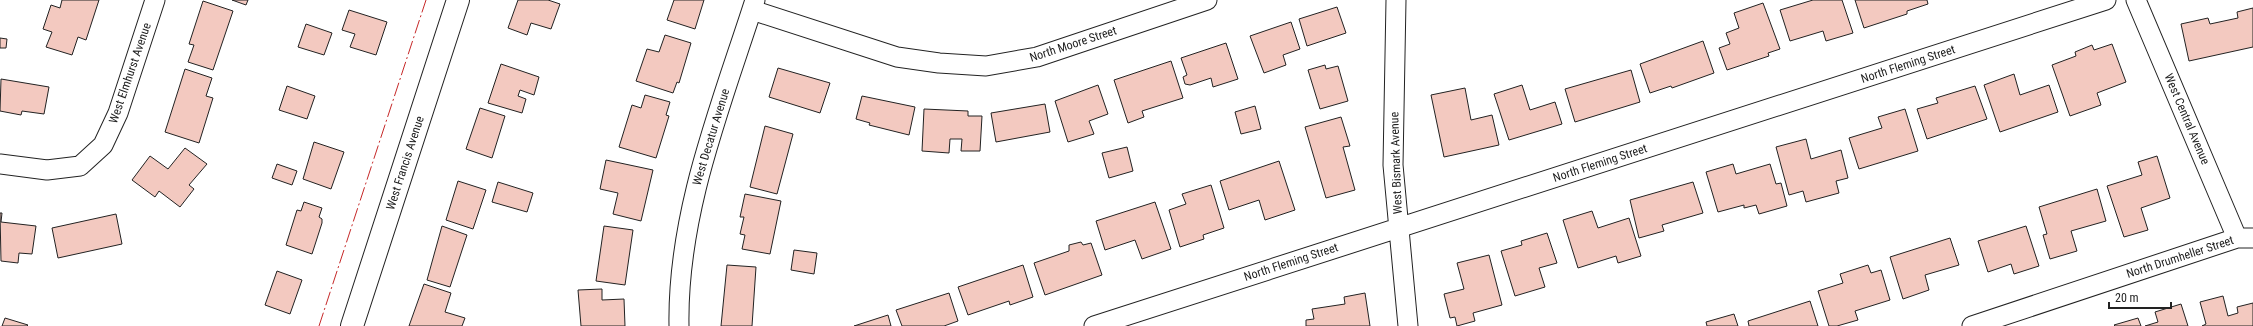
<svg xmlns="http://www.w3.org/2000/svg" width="2253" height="326" viewBox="0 0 2253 326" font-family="'Roboto Condensed',sans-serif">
<rect width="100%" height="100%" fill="#fff"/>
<!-- building -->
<path fill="#f3c9c0" stroke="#222" d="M62,0H99L86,40L78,37L72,55L46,47L52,32L43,29L51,5L60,8Z
M232,0H248L246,5Z
M518,0H548L560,4L551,29L531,23L527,35L508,28Z
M674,0H704L695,29L667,20Z
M1813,0H1842L1853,33L1826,41L1823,31L1790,41L1780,10Z
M1855,0H1927L1928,4L1907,11V14L1864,28Z
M203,1L233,11L213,70L188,62L194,45L189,44Z
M1763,3L1780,49L1768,53L1769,56L1727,70L1719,48L1730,44L1726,33L1739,28L1734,13Z
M1337,7L1346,33L1307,46L1299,19Z
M2253,8V47L2189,61L2181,24L2208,18L2210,24L2238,18L2237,12Z
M349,10L387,22L376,55L350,47L355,34L342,30Z
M1291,22L1300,49L1283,55L1286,65L1264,73L1250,36Z
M306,24L332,33L324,55L298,47Z
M665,35L691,43L679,83L677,82L673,93L636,81L647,49L659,52Z
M0,38L7,39L6,48H0Z
M1703,41L1714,73L1672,88L1671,86L1650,93L1640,64Z
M1226,43L1238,79L1213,87L1211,78L1190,85L1185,84L1183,77L1187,75L1181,58Z
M2112,44L2126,82L2097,93L2101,105L2070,116L2052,65L2076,56L2075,52L2092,45L2094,50Z
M1171,61L1183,98L1142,111L1144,117L1128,123L1114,80Z
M501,64L539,77L534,95L520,90L518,96L526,99L522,113L488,103Z
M1325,65L1326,69L1338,66L1348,101L1320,109L1308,70Z
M778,68L830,83L820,113L769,97Z
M185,69L212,78L206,96L213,98L199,143L165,132Z
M1631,70L1640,102L1575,122L1565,89Z
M2014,74L2020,95L2049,85L2058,112L2000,132L1984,85Z
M1,79L49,87L44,114L22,111L21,115L0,111Z
M1098,85L1108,114L1089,121L1094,134L1068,142L1055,101Z
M1522,85L1530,110L1555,102L1562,124L1509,140L1494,94Z
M287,86L315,96L307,119L279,110Z
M1975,86L1987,119L1927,139L1917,109L1938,103L1936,98Z
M1465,88L1471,120L1492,115L1499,145L1444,157L1431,95Z
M645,95L670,102L666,115L669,116L656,158L619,147L632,105L641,108Z
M862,96L915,107L909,135L869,125L870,123L856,119Z
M1045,104L1050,132L996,142L991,113Z
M1255,106L1261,129L1241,134L1235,112Z
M480,108L505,116L492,158L466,149Z
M924,109L968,111V116H982L980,151H961L962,139H950L949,153L922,151Z
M1905,109L1918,151L1859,169L1849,138L1882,128L1878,117Z
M1341,117L1350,146L1343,147L1355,190L1326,198L1305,127Z
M765,126L793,134L777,194L750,187Z
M1806,139L1811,159L1841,150L1848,178L1836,181L1839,193L1806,202L1803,191L1789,195L1776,147Z
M314,142L344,152L331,189L303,179Z
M1127,147L1133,171L1109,178L1102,153Z
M185,148L207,164L189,185L194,189L180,207L159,191L155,197L132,180L150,156L168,169Z
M2157,156L2170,198L2141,208L2148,230L2124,237L2107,186L2142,175L2138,162Z
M606,160L653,170L641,221L613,214L618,193L600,189Z
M1279,161L1295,210L1265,220L1259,200L1229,210L1220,181Z
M277,164L297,171L292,185L272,178Z
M1733,164L1736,174L1770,164L1776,184L1781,183L1787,206L1759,214L1756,205L1744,208V205L1718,212L1706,172Z
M458,181L486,190L473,229L446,220Z
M498,182L533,193L527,212L492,202Z
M1693,182L1703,213L1662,225L1664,231L1639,238L1630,200Z
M1211,185L1224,228L1203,235L1204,239L1180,247L1169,210L1186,204L1182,194Z
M2097,189L2106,221L2071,231L2077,251L2050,259L2043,235L2047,234L2039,207Z
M745,194L781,201L770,254L742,249L745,235L740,234L744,217H740Z
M304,202L322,208L319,217L322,219V223L312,254L286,245L297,210L301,211Z
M1155,202L1171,249L1142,259L1135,240L1105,250L1096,221Z
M1592,211L1598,228L1629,218L1641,256L1618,263L1616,256L1578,268L1563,220Z
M0,213H2L1,222L36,226L32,254L19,253L18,263L1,261Z
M116,214L122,244L58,258L52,228Z
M442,226L467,235L450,287L427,280Z
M604,226L633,230L625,285L596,281Z
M2026,226L2039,266L2014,274L2011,264L1988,272L1978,241Z
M1547,233L1557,263L1539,268L1545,287L1515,296L1501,251L1522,245L1521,241Z
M1950,238L1959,265L1925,275L1929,290L1903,299L1890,257Z
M1081,242L1083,245L1091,243L1102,275L1045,295L1034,263L1069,251V245Z
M794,250L817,253L814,274L791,270Z
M1489,255L1502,305L1473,313L1475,321L1457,326L1455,317L1450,318L1444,294L1464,289L1457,263Z
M727,265L756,267L752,326H721Z
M1023,265L1033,297L1010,305L1009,301L968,315L958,287Z
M1868,265L1871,273L1881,270L1890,300L1855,311L1858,320L1837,326H1829L1818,291L1843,283L1840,274Z
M277,271L302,280L290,314L265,305Z
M424,284L451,293L445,312L465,318L462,326H409Z
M602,289V300L624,299L625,326H581L578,290Z
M949,293L958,321L944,326H902L896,310Z
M1365,293L1370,326H1306V320L1314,319L1312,309L1345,304L1344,297Z
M2223,296L2228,316L2238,313L2237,307L2253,303V326H2202L2206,324L2200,302Z
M1810,301L1818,326H1749L1748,321Z
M2181,304L2188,326H2145L2158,322L2155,312Z
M1734,314L1738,326H1707L1706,322Z
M888,315L891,326H854Z
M5,318L28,325L27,326H2Z
M2138,318L2141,326H2115L2114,325Z"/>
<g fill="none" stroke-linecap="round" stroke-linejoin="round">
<defs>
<path id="minor" d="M1396,0L1393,165L1408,326
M2136,0L2237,238
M752,10L897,57L939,63L986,66L1037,57L1207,0
M0,164L47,170L80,166L103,145L118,113L155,0
M679,326C677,213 721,106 755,0
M1094,326L2106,0
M1972,326L2237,238H2253"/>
<path id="primary" d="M352,326L458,0"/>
</defs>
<!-- minor casing -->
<use href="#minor" stroke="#222" stroke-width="21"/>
<!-- primary casing -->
<use href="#primary" stroke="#222" stroke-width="24"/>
<!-- minor -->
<use href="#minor" stroke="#fff" stroke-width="19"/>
<!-- primary -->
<use href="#primary" stroke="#fff" stroke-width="22"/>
<!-- power -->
<path stroke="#c62828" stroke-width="1" stroke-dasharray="14 3 2 3" stroke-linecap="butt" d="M319,326L426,0"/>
</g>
<g text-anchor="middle" stroke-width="3" stroke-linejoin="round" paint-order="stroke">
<!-- street labels -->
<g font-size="12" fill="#222" stroke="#fff">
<text transform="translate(1073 44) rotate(-18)" y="4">North Moore Street</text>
<text transform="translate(1908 64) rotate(-18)" y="4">North Fleming Street</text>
<text transform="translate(130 73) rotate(-71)" y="4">West Elmhurst Avenue</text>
<text transform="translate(2187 119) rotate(67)" y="4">West Central Avenue</text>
<text transform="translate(711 137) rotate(-73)" y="4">West Decatur Avenue</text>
<text transform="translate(405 163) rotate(-72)" y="4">West Francis Avenue</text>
<text transform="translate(1396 163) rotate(-92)" y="4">West Bismark Avenue</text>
<text transform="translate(1600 163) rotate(-18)" y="4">North Fleming Street</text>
<text transform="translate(2180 257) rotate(-18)" y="4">North Drumheller Street</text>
<text transform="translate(1291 262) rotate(-18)" y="4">North Fleming Street</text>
</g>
</g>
<!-- scale -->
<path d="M2109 302v6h62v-6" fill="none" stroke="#222222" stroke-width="2"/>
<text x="2115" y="302" font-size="12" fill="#222222" stroke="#ffffff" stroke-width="3" paint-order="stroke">20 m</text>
</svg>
